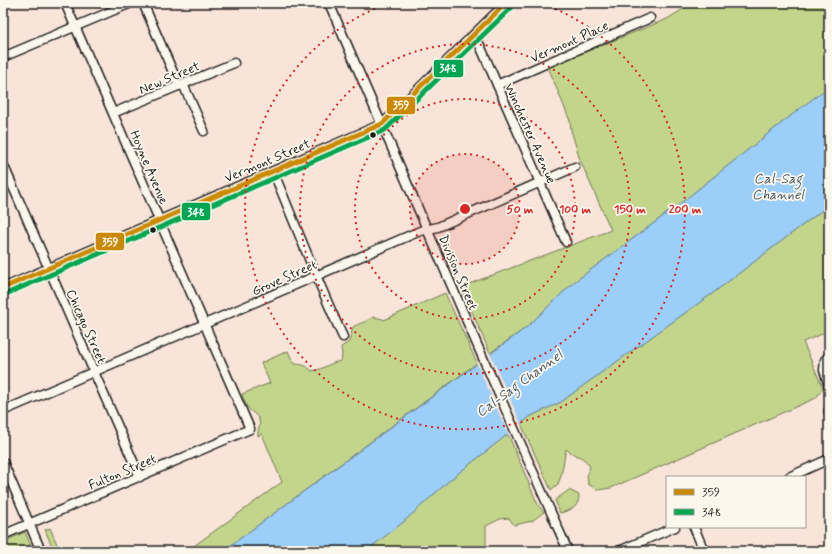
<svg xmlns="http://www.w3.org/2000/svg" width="832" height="554" viewBox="0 0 832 554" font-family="Mynerve,sans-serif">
<rect width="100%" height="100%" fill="#f9e4d9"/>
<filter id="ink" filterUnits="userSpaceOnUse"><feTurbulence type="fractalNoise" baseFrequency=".025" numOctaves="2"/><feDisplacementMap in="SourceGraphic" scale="8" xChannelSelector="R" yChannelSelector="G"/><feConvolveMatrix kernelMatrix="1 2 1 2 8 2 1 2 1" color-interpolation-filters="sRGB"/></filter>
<g filter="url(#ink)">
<!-- green -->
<path fill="#c3d58a" stroke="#707853" d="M693,3H829V87L802,107L677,206L573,283L527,327L490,353L461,287L611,230L580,160L571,130L570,121L548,67L667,19Z
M829,205V331L803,342L823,388L816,398L611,488L598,490L588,484L587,474L590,467C584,455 575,457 566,449L561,476L558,484L551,490L521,424L531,416L561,402L584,385L713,293Z
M445,293L477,363L223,551H187L282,482L262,434L258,436C257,430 261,426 259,420C258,415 252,413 249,409C245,405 244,399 242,394L270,383L261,363L288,351L294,364C302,364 306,365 312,371C323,370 330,362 341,361L342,355L341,347L349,342L353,327C361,322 365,323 373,317L383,319L384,320Z
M508,434L538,505L544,512L532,521L514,525L509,518L500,519L486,526V549L485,551H366L401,524L451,479Z
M569,490L579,495C579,508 571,510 560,513L555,500Z
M50,528L60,551H54L45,530Z
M25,532L33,551H3V542Z"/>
<!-- water -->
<path fill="#9bcef8" stroke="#6887a0" d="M829,87V205L713,293L584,385L561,402L531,416L451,479L401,524L366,551H223L527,327L573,283L677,206L802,107Z"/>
<!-- pier -->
<path fill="#f9e4d9" d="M489,351L522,426L509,436L476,362Z"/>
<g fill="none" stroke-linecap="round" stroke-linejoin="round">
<defs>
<path id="minor" d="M143,3L179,86
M329,3L479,349L568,551
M475,34L566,242
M3,57L131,3
M183,84L204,131
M497,85L650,18
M113,113L234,63
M3,164L140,477
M273,171C296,226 318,283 343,337
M3,288L382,124L393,114L506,3
M829,357L825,360L824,370L829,386
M829,410V413
M3,411L420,231L438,227L575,167
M3,462L41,551
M789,477L829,459
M694,527L704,551
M3,535L250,429L65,3
M619,551L675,527"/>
</defs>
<!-- minor casing -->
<use href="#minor" stroke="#1c1c1c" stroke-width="11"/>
<!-- minor -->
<use href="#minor" stroke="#fbf7ec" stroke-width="8"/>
<defs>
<path id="bus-1" d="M3,288L382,124L506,3"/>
<path id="bus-2" d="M6,294L385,130L511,8"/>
</defs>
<!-- bus-1 casing -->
<use href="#bus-1" stroke="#fbf7ec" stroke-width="8"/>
<!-- bus-2 casing -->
<use href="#bus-2" stroke="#fbf7ec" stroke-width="8"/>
<!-- bus-1 -->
<use href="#bus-1" stroke="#cb8a06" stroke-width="5"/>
<!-- bus-2 -->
<use href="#bus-2" stroke="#00a651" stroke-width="5"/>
</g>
</g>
<!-- distance rings -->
<circle cx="465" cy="209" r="55" fill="#d62828" fill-opacity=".12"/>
<g fill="none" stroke="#d62828" stroke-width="2" stroke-dasharray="2 4">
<circle cx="465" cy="209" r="55"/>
<circle cx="465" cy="209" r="110"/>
<circle cx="465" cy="209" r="165"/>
<path d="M544 4A220 220 0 1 1 386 4"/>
</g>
<!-- markers -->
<g fill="#1c1c1c" stroke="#fbf7ec" stroke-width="1.5">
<circle cx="373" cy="135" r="3.5"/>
<circle cx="153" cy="230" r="3.5"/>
</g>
<g text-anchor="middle" stroke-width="3.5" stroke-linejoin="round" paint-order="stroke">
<!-- street labels -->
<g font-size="13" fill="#1c1c1c" stroke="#fbf7ec">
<text transform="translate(569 41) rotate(-24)" y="5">Vermont Place</text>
<text transform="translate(169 77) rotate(-23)" y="5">New Street</text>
<text transform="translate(531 133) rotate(66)" y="5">Winchester Avenue</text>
<text transform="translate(267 160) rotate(-23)" y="5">Vermont Street</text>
<text transform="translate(150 167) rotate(67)" y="5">Hoyne Avenue</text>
<text transform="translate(459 272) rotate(67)" y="5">Division Street</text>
<text transform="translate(284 277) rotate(-24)" y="5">Grove Street</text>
<text transform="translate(87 326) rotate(66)" y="5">Chicago Street</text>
<text transform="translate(122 471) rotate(-23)" y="5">Fulton Street</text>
</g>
<!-- water labels -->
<g font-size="14" font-style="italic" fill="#485a69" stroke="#fbf7ec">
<text x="778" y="183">Cal-Sag<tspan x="778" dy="16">Channel</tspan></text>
<text transform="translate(519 383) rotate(-36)" y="5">Cal-Sag Channel</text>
</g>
</g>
<circle cx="465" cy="209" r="6" fill="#d62828" stroke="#fbf7ec" stroke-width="2"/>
<g font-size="12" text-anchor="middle" font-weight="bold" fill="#d62828" stroke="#fbf7ec" stroke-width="3.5" stroke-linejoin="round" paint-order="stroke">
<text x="520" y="213">50 m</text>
<text x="575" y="213">100 m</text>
<text x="630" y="213">150 m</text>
<text x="685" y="213">200 m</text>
</g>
<g stroke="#fbf7ec" stroke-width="1.5">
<rect x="433" y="59" width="31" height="19" rx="4" fill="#00a651"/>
<rect x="386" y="96" width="30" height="19" rx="4" fill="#cb8a06"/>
<rect x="181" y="202" width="30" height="19" rx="4" fill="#00a651"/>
<rect x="95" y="232" width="30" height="19" rx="4" fill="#cb8a06"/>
</g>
<g font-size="11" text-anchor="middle" font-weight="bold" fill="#fff">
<text x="448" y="72">348</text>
<text x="401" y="109">359</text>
<text x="196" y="216">348</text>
<text x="110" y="246">359</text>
</g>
<!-- margin -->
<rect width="832" height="554" fill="none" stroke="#fbf7ec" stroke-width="16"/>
<rect x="8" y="8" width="816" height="538" fill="none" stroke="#1c1c1c" stroke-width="1.5" filter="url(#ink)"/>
<!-- legend -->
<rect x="666" y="476" width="140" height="52" fill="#fbf7ec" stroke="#a29f99"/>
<rect x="674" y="489" width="20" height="6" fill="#cb8a06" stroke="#a29f99"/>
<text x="702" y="496" font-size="12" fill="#1c1c1c">359</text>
<rect x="674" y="509" width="20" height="6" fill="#00a651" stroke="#a29f99"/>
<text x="702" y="516" font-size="12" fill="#1c1c1c">348</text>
</svg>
